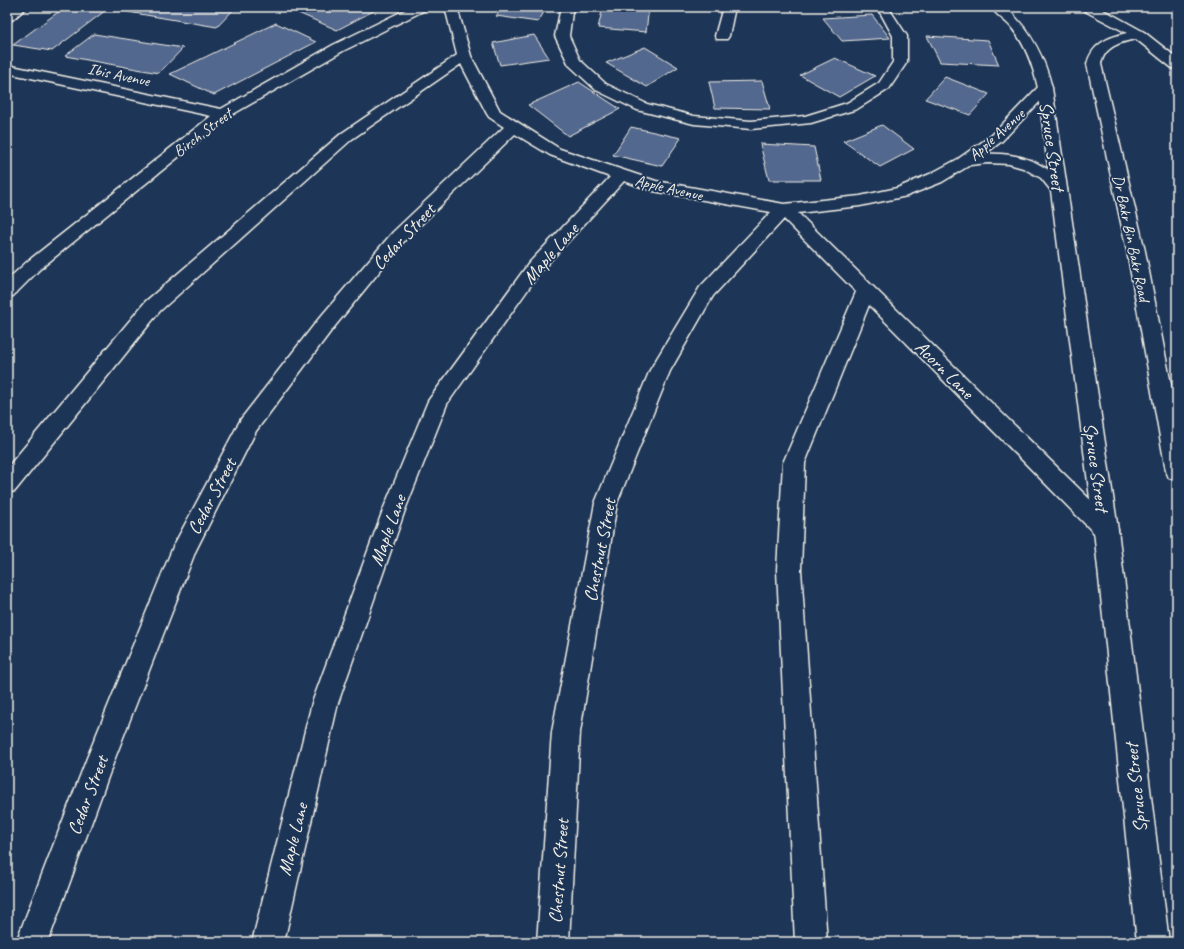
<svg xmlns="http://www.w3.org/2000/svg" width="1184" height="949" viewBox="0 0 1184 949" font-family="Caveat,sans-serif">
<rect width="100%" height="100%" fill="#1d3557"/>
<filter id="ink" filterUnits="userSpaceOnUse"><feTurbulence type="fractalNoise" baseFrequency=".025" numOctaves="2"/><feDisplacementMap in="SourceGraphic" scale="8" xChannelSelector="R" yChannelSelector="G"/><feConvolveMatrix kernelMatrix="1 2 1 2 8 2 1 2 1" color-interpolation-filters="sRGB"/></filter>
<g filter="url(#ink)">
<!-- building -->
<path fill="#53678e" stroke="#f4f1e8" d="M65,7H110L52,51L13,45Z
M134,7H236L217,27L128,12Z
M306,7H381L337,30L296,12Z
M503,7H547L538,22L496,16Z
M603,7H649L646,32L598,28Z
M872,15L890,38L842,41L823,18Z
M276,23L316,42L214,95L170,74Z
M94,34L183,48L159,73L65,56Z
M534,35L549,58L500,65L493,43Z
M927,36L988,40L999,65L940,62Z
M645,47L678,67L647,87L606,63Z
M835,58L875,76L839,97L800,75Z
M945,77L989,94L970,115L925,99Z
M762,81L770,109L715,108L709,82Z
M579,82L620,109L568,136L528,105Z
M882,125L914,149L880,167L843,141Z
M631,127L681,138L662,166L613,155Z
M760,144L814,147L821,180H769Z"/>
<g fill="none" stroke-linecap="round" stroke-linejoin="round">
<defs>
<path id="street" d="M13,7H27L12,20L7,21V11Z
M411,7H427L425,10L343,51L228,117L40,269L13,296L7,297V280L28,261L211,116L7,73V65L221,109L333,45Z
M445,7H457L471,56L500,111L560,149L656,181L784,204L860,196L897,188L930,174L958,159L992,135L1040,85L1045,84L1050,85L1052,88L1050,91L1002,141L985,154C1017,152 1049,162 1067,189L1065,193L1059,194L1053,193L1041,178L1023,168L1009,164L988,163L970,165L942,182L907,196L860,206L798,213L1114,523L1118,530L1114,537L1106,540L1098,537L869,305L805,463L801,570L827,942H795L777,570L783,463L856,292L784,219L713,296L670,371L617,503L580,732L569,942H537L552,732L595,503L650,370L700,287L771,212L653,191L624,181L541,271L447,404L405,510L338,703L284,942H252L312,703L383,510L428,401L529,263L610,177L550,155L515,134L405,240L331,331L256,431L196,550L115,758L48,942H16L87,758L173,547L241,419L317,321L393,232L504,127L489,117L487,114L461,64L352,139L160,311L15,491L7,493V468L146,301L342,133L457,55Z
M563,7H576L572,12L569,36L580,60L606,84L647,104L694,116L751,121L805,116L847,103L879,83L893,62V36L881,14L874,7H888L907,36V62L889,89L857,109L811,123L751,129L694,124L637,110L596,90L569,65L555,36L560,12Z
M723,7H735L729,36L727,39H717L715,36Z"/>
<path id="secondary" d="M991,7H1005C1030,29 1044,55 1052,88L1118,530L1169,942H1137L1094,530L1038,88C1033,66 1026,45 1011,27C1005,20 996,15 991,7Z
M1081,7H1097L1115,16L1144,32L1177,58V69L1172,68L1136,39C1120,42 1104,47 1101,64L1145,251L1177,415V480L1169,478L1166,471L1127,251L1087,64C1092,44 1108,37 1127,33L1083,10Z"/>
</defs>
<!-- street casing -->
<use href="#street" stroke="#f4f1e8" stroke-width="3"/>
<!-- secondary casing -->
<use href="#secondary" stroke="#f4f1e8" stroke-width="3"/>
<!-- street -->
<use href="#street" fill="#1d3557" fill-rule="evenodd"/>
<!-- secondary -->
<use href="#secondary" fill="#1d3557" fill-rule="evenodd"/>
</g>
</g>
<g text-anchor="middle" stroke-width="4" stroke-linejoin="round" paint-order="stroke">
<!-- far-street labels -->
<g font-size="16" fill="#f4f1e8" stroke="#1d3557">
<text transform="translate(119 74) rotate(12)" y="6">Ibis Avenue</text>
<text transform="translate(202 132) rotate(-37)" y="6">Birch Street</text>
<text transform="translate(996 134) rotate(-42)" y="6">Apple Avenue</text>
<text transform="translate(669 187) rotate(13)" y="6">Apple Avenue</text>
<text transform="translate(1132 238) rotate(78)" y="6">Dr Bakr Bin Bakr Road</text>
</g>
<!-- street labels -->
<g font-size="19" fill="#f4f1e8" stroke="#1d3557">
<text transform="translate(1053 146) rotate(82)" y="7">Spruce Street</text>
<text transform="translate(403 236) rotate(-47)" y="7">Cedar Street</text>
<text transform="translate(550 253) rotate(-49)" y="7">Maple Lane</text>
<text transform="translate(945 369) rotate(45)" y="7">Acorn Lane</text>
<text transform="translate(1097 467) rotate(82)" y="7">Spruce Street</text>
<text transform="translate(211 496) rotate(-62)" y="7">Cedar Street</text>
<text transform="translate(387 530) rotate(-70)" y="7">Maple Lane</text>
<text transform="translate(599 550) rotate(-79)" y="7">Chestnut Street</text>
<text transform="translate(1135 788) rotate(-96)" y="7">Spruce Street</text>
<text transform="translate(87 795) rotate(-69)" y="7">Cedar Street</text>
<text transform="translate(292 839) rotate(-76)" y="7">Maple Lane</text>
<text transform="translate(558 871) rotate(-86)" y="7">Chestnut Street</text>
</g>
</g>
<!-- margin -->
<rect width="1184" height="949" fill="none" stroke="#1d3557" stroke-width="24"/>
<rect x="12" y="12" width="1160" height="925" fill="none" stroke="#f4f1e8" stroke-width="1.5" filter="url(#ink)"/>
</svg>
